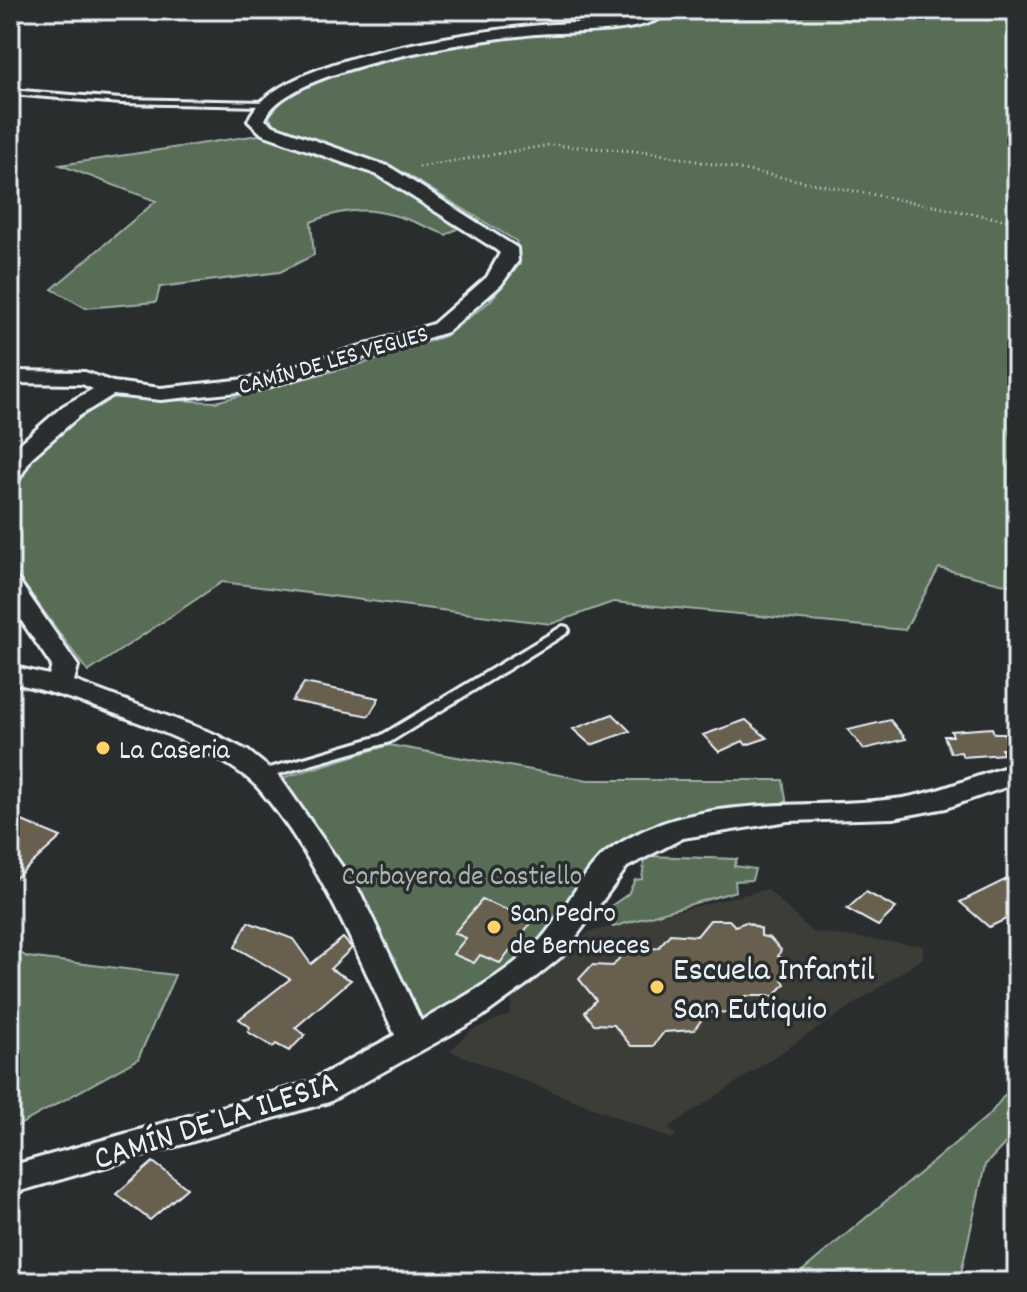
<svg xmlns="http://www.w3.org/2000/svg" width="1027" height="1292" viewBox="0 0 1027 1292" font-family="Dekko,sans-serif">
<rect width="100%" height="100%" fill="#2a2d2e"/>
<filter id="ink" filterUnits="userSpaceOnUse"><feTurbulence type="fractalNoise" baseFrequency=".0125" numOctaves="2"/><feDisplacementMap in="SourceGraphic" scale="16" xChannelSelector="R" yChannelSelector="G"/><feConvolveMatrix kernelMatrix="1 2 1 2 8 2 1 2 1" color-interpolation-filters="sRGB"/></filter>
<g filter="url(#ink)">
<!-- built -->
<path fill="#3d3c38" d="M767,889L812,932L923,946V958L668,1128L676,1135L672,1139L450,1051L470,1031L510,1014L512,998L589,932Z"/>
<!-- green -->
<path fill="#596d57" stroke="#a0afa8" stroke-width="2" d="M678,10H1017V587L939,568L905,630L613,602L551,624L222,582L88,672L10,565L12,492L43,441L86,407L107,397L215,402L372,361L447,335L490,301L520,264L516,241L404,173L275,125L269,117C277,105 286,95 299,88C351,60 493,36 554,31C601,27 635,32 678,10Z
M265,134L380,174L464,225L446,235C397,214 363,199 311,222L314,255L280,272L160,287L156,302L86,308L52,289L156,201L60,165Z
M389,745L588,780H783L788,812L639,847L575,918L414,1041L269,782Z
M645,856L737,859L734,866L755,869L752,880L735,881L736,891L613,927L604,911L628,894L635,880L642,879Z
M10,946L27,957L175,975L138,1059L10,1130Z
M1017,1079V1131L985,1165L959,1282H789L990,1114Z"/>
<!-- building -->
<path fill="#685e50" stroke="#e8f1f8" stroke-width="2" d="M304,683L379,698L369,716L292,701Z
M613,714L630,731L591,745L573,729Z
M746,720L767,738L746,745L743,741L719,752L703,735Z
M890,720L906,739L864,749L848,730Z
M992,728L994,733H1004L1011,749H1001L1004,754L963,757L961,752L951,753L944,736H953L951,731Z
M10,816L61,837L10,883Z
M1017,874V914L989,927L960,902Z
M866,892L896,908L878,926L847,909Z
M482,900L533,920L500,963L480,955L474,963L453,954L466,938L454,933Z
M710,920H729L735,926L746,922L761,929V936L770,938L781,950L778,956L789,962L790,974L782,979L785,984L774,996H745L734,1013L713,1012L705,1015L694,1030L664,1032L653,1046H631L614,1025L594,1024L585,1012L596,1000L579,979L592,965L613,966L625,951L658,948L670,934L697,936Z
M248,922L293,939L311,964L343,938L352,948L330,969L351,980L295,1028L305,1035L289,1051L276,1044L273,1047L248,1032L250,1027L239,1019L290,979L235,947Z
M153,1162L187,1188L150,1220L116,1194Z"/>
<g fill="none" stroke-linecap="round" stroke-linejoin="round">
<defs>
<path id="service" d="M10,90L121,99L264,102L268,104L264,106L121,103L10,94Z
M563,626L567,627L569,630L567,633L390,742L261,779L254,775L256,772L380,736Z"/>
<path id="minor" d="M652,10H672C645,36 573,31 536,34C483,39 283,67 265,120L274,126L390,167L517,248L518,261L501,285L447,332L258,390L161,400L113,395L79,416L32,457L18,481L10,483V456L15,448L63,406L93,389L82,384L10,383V371L85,372L113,382L161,388L255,378L433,324L487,277L500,253L495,249L378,175L262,134L248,121C271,58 468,33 531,26C571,21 614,26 652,10Z
M10,579L19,581L78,666L74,681L212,733L248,751L279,776L361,894L421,1021C461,999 509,973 541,939C562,916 584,869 607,852C688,791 801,811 895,799C938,794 976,775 1017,764V783L946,808L893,818L788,821L683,838L627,867L562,956L527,984L480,1018L329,1102L10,1194V1166L307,1083L395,1035C356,951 320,862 260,790C222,745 69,695 10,682V666L49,675L52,666L10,604Z"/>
</defs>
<!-- service casing -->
<use href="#service" stroke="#e8f1f8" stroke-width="6"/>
<!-- minor casing -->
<use href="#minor" stroke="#e8f1f8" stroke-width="6"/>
<!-- path -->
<path stroke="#e8f1f8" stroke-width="3" stroke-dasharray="1 4" stroke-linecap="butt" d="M419,167L550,145L649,152L1017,222"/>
<!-- service -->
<use href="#service" fill="#2a2d2e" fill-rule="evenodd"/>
<!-- minor -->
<use href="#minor" fill="#2a2d2e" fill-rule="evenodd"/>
</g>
</g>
<!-- markers -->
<g fill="#ffd166" stroke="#2a2d2e" stroke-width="3">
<circle cx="103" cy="748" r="8"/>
<circle cx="494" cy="927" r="8"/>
<circle cx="657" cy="987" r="8"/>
</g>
<g text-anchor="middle" stroke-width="7" stroke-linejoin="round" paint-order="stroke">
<!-- far-street labels -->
<g font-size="24" fill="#e8f1f8" stroke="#2a2d2e">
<text transform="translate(333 359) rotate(-16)" y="8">CAMÍN DE LES VEGUES</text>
</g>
<!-- poi labels -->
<g font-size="28" fill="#e8f1f8" stroke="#2a2d2e" text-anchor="start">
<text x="119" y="758">La Caseria</text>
<text x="510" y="921">San Pedro<tspan x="510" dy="32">de Bernueces</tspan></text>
</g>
<!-- park labels -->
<g font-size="28" fill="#a8b6b0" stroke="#2a2d2e">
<text x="462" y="884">Carbayera de Castiello</text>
</g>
<!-- near-poi labels -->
<g font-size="34" fill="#e8f1f8" stroke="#2a2d2e" text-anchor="start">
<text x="673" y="979">Escuela Infantil<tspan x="673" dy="39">San Eutiquio</tspan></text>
</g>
<!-- near-street labels -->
<g font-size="34" fill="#e8f1f8" stroke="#2a2d2e">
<text transform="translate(215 1118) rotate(-18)" y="12">CAMÍN DE LA ILESIA</text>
</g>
</g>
<!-- margin -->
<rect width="1027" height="1292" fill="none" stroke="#2a2d2e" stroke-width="40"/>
<rect x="20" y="20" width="987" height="1252" fill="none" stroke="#e8f1f8" stroke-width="3" filter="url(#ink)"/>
</svg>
